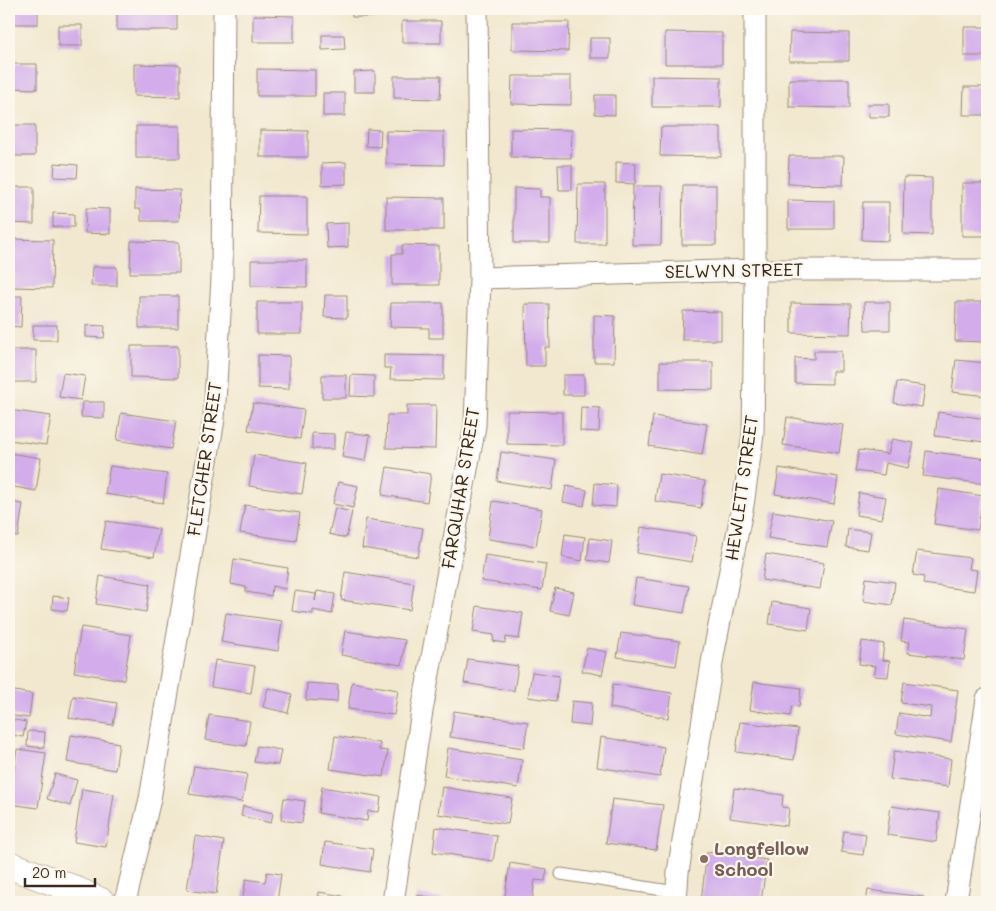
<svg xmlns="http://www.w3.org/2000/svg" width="996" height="911" viewBox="0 0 996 911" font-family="Mali,sans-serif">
<rect width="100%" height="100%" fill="#fbf7ec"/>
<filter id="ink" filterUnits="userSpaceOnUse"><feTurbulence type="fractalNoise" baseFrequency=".02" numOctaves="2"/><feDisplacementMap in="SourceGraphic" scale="10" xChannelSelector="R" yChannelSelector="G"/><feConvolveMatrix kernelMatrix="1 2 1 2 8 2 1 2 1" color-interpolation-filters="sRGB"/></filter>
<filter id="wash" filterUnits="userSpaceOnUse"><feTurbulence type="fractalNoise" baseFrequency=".0096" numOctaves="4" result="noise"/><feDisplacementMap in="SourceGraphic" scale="20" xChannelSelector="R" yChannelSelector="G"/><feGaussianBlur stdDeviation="1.12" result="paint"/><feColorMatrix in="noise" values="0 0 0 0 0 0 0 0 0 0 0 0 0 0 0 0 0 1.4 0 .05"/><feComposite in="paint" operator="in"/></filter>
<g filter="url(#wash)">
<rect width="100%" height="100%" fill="#f2e8cf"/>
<g id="blocks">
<!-- building -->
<path fill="#d3adeb" d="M9,9H38V24H9Z
M117,9H177V30H117Z
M352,9H373V17H352Z
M623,9H647V12L623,13Z
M253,15L294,16V42H253Z
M402,21H441V43H402Z
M512,22H569L568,51L512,50Z
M58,25H82V46H58Z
M964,27H987V56H964Z
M665,32L722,33V64H665Z
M790,32L849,33V61H789Z
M322,35H344L345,49L322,50Z
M590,38H610V58H590Z
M9,64H37V89L9,88Z
M134,64L180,65V97L134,96Z
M257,69L315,70V96H257Z
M375,71V92H354V72Z
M394,76H441L440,99L394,98Z
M512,76H571V105L511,104Z
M652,76L721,77V107H652Z
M789,79H849V108L789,107Z
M964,87H987V115H963Z
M323,93H345V116H323Z
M595,95H615V115L595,114Z
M868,104H889V117H869Z
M9,125H35V156H9Z
M136,126H180V158H136Z
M661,127H721V157L660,156Z
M367,129L381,130L380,147L366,146Z
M511,129L572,130L571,158L511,157Z
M260,130L308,131V157H260Z
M386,131L444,132V165L386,164Z
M789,156H844L843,185L788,184Z
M346,162V184L322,185V163Z
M616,162L636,163L635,184L616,183Z
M55,163L78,165L77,178L54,177Z
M558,165H572V190H559Z
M904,177L932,178V235L903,234Z
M962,183H987V236H962Z
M578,184H605V244H577Z
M683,185H716V245H682Z
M633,186H662L661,245H632Z
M9,187H34V224L9,223Z
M514,188L540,189V197H550V243H514Z
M135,189L180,190L179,221H141V209H135Z
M259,196H307V234L258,233Z
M386,197L444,198V230H386Z
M788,200L834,201V229H788Z
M863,202H889V241L862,240Z
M86,208L110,209V234L85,233Z
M53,213L74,214V227H53Z
M348,223V247L327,248L326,224Z
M9,239L53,240L52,288L9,287Z
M131,241L179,242V273H130Z
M402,245L439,246V285H392V254H402Z
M251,260H307V287L251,286Z
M92,267H117V286H91Z
M325,295H347V318L324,317Z
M9,296H22L21,327L9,326Z
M139,296H178V328H139Z
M257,302H302V334H257Z
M864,302H890V330H865Z
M956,302H987V342L955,341Z
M391,303H443V338H429V328L390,327Z
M791,303L851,304L850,334L791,333Z
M525,304H549L550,347H545V366H526Z
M683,311L721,312V340H682Z
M594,315L615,316L614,362H594Z
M33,325H57V340H33Z
M86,325L105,326L104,338L86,337Z
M131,346H178V378L131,377Z
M9,350H36V382H9Z
M814,351H841V371H832V384L795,383V358L814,359Z
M258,355L289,356V389L258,388Z
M384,355L444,356V380L390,379L391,368H384Z
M956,360L987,363V396L952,392Z
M660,362H713V390L660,389Z
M63,373L85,376L81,400L59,397Z
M322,375H346V398H322Z
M351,375L374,376V397L350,396Z
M563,375H584V395H563Z
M897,382L925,386L922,407L894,403Z
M82,402H104V418L81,417Z
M253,403L304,410L300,439L248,430Z
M407,405H436L435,449L386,448L387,415H407Z
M581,407L600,408L599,432L580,431Z
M9,410L51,416L46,445L9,440Z
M507,411L562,412V445L507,444Z
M938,412L987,419L985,442L935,436Z
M121,413L176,421L171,449L117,440Z
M653,416L707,424L702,455L649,446Z
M787,417L843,425L839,453L783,445Z
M346,432L370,435L366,461L342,457Z
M312,433L334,434V449H312Z
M892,439L914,443L908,468L886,463L884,475L855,471L859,450L888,454Z
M926,451L987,459L985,484L923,476Z
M501,452L556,460L552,490L497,481Z
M9,453L41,458L36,491L9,486Z
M254,455L307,463L302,494L249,486Z
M110,466L167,474L163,503L105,494Z
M387,467L431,474L427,502L382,495Z
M779,468L838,477L834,504L775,494Z
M659,474L705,481L701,508L655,501Z
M338,482L358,486L353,508L333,504Z
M595,483L617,485L616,507L593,505Z
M566,486L587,490L584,506L563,502Z
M939,489L983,496L978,530L934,524Z
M859,493L886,497L882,519L856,515Z
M493,501L542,509L536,546L488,539Z
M9,502L23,504L18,537L9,535Z
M245,505L300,513L296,541L240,533Z
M335,508L352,512L346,538L329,534Z
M773,511L832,521L827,547L768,538Z
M366,519L423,528L418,557L362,548Z
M106,521L159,529L154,557L101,549Z
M641,527L696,536L692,562L637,553Z
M848,529L871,532L868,550L846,547Z
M565,534L585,537L582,561L562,557Z
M590,538L612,541L609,563L587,560Z
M917,551L971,558L969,569L977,570L974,591L923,584L924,577L913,575Z
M766,554L824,563L820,589L762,580Z
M485,555L546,564L542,590L481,581Z
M234,559L288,568L285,589L272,586L271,596L246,592V587L231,584Z
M345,572L414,583L410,610L341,600Z
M100,576L150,584L146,612L96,604Z
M636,578L689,586L684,613L632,605Z
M866,578L895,582L892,605L863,601Z
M555,588L574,592L569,615L550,611Z
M295,591L316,594L315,601L317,591L335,594L332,614L313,610V614L292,611Z
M53,596L69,598L67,611L52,609Z
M772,602L811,608L808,630L769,624Z
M477,606L523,613L519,639L506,637L505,643L493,641L494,635L473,632Z
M226,613L282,621L278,651L221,642Z
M904,620L968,629L964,660L908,653L910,642L901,641Z
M81,627L131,635L124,680L74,672Z
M345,631L405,640L402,665L341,655Z
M621,633L680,641L676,666L617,657Z
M862,641L884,644L882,660L890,661L888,677L874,676L876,666L859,664Z
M587,648L607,652L602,675L582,671Z
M468,659L518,666L514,691L464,683Z
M215,660L255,666L251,693L211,687Z
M532,672L559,676L556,701L528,697Z
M352,682L398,690L394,715L348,709Z
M754,682L801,688L799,707L792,706L790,716L750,710Z
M904,682L958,690L951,742L896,734L899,713L930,718L931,707L901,703Z
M307,683L338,685L337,702L306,700Z
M613,684L672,693L668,718L610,708Z
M268,688L292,694L288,713L263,707Z
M9,690L32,694L29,718L9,715Z
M73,696L117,703L113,725L69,718Z
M572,701L592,703L590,726L570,724Z
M454,711L528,722L524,748L450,737Z
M209,715L250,721L246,746L205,740Z
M9,719L26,722L23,737L12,735L11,740H9Z
M740,722L798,729L794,760L736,752Z
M28,731L45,732L44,748L27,746Z
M71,735L119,743L115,770L67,762Z
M335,736L380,743L379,750L388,751L384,777L330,769Z
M601,737L664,747L660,777L597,767Z
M257,746L281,750L278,765L254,762Z
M448,748L522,760L518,788L444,776Z
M17,749L46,753L38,808L9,804Z
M894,751L951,759L948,787L890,779Z
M194,766L247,774L242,802L189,794Z
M55,774L77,780L70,806L47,799Z
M322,787L381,797L379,812L368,811L367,821L318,813Z
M442,787L512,798L508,824L438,814Z
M734,788L783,795L782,807L789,808L787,826L730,818Z
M82,789L114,794L106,847L74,842Z
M284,798L305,801L302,823L281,820Z
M612,799L663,805L656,850L606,843Z
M243,806L273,813L271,823L241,816Z
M891,806L940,813L936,842L887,835Z
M436,827L497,836L493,861L433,852Z
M844,831L866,834L863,855L841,852Z
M195,836L224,841L216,894L187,890Z
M325,842L373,849L370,872L322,864Z
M707,852L767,860L761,902H712L701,901Z
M510,863L547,869L545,881L535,880L532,902H504Z
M267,872L281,874L277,902H242L246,879L265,882Z
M868,890L924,897L923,902H866Z
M319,892L343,896L342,902H318Z
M417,895L450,900V902H416Z"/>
</g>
</g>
<g filter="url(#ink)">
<use href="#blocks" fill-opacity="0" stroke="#968976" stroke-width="1"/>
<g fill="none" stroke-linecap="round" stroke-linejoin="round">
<defs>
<path id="service" d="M561,874L676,892"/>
<path id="minor" d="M480,278L755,270H987
M125,902L150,799L214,419L222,278L224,9
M393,902L422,711L475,426L480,278L477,9
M676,902L678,872L714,651L743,505L753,434L755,291V9
M956,902L987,699"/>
<path id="tertiary" d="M9,865L68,887L101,902"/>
</defs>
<!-- service casing -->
<use href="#service" stroke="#968976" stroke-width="13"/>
<!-- minor casing -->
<use href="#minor" stroke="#968976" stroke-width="23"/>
<!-- tertiary casing -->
<use href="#tertiary" stroke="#968976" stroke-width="29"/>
<!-- service -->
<use href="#service" stroke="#fff" stroke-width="11"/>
<!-- minor -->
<use href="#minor" stroke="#fff" stroke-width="21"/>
<!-- tertiary -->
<use href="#tertiary" stroke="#fff" stroke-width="28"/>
</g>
</g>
<!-- markers -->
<circle fill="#8d6e63" stroke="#fbf7ec" stroke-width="2" cx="704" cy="859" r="5"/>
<g text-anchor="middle" stroke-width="4.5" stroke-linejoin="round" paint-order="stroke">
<!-- street labels -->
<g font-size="18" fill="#3b2a1e" stroke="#fbf7ec">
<text transform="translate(734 271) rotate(-1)" y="6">SELWYN STREET</text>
<text transform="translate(205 459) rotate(-82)" y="6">FLETCHER STREET</text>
<text transform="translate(461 488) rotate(-81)" y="6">FARQUHAR STREET</text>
<text transform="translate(742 488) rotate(-82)" y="6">HEWLETT STREET</text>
</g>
<!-- education labels -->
<g font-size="18" font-weight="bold" fill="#785e54" stroke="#fbf7ec" text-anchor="start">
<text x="714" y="855">Longfellow<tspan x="714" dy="21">School</tspan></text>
</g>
</g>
<!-- margin -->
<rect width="996" height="911" fill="none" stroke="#fbf7ec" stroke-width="30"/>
<!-- scale -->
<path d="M25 878v8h70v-8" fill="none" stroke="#3b2a1e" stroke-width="2.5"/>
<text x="32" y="878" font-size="15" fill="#3b2a1e" stroke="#fbf7ec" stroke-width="4" paint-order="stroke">20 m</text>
</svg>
